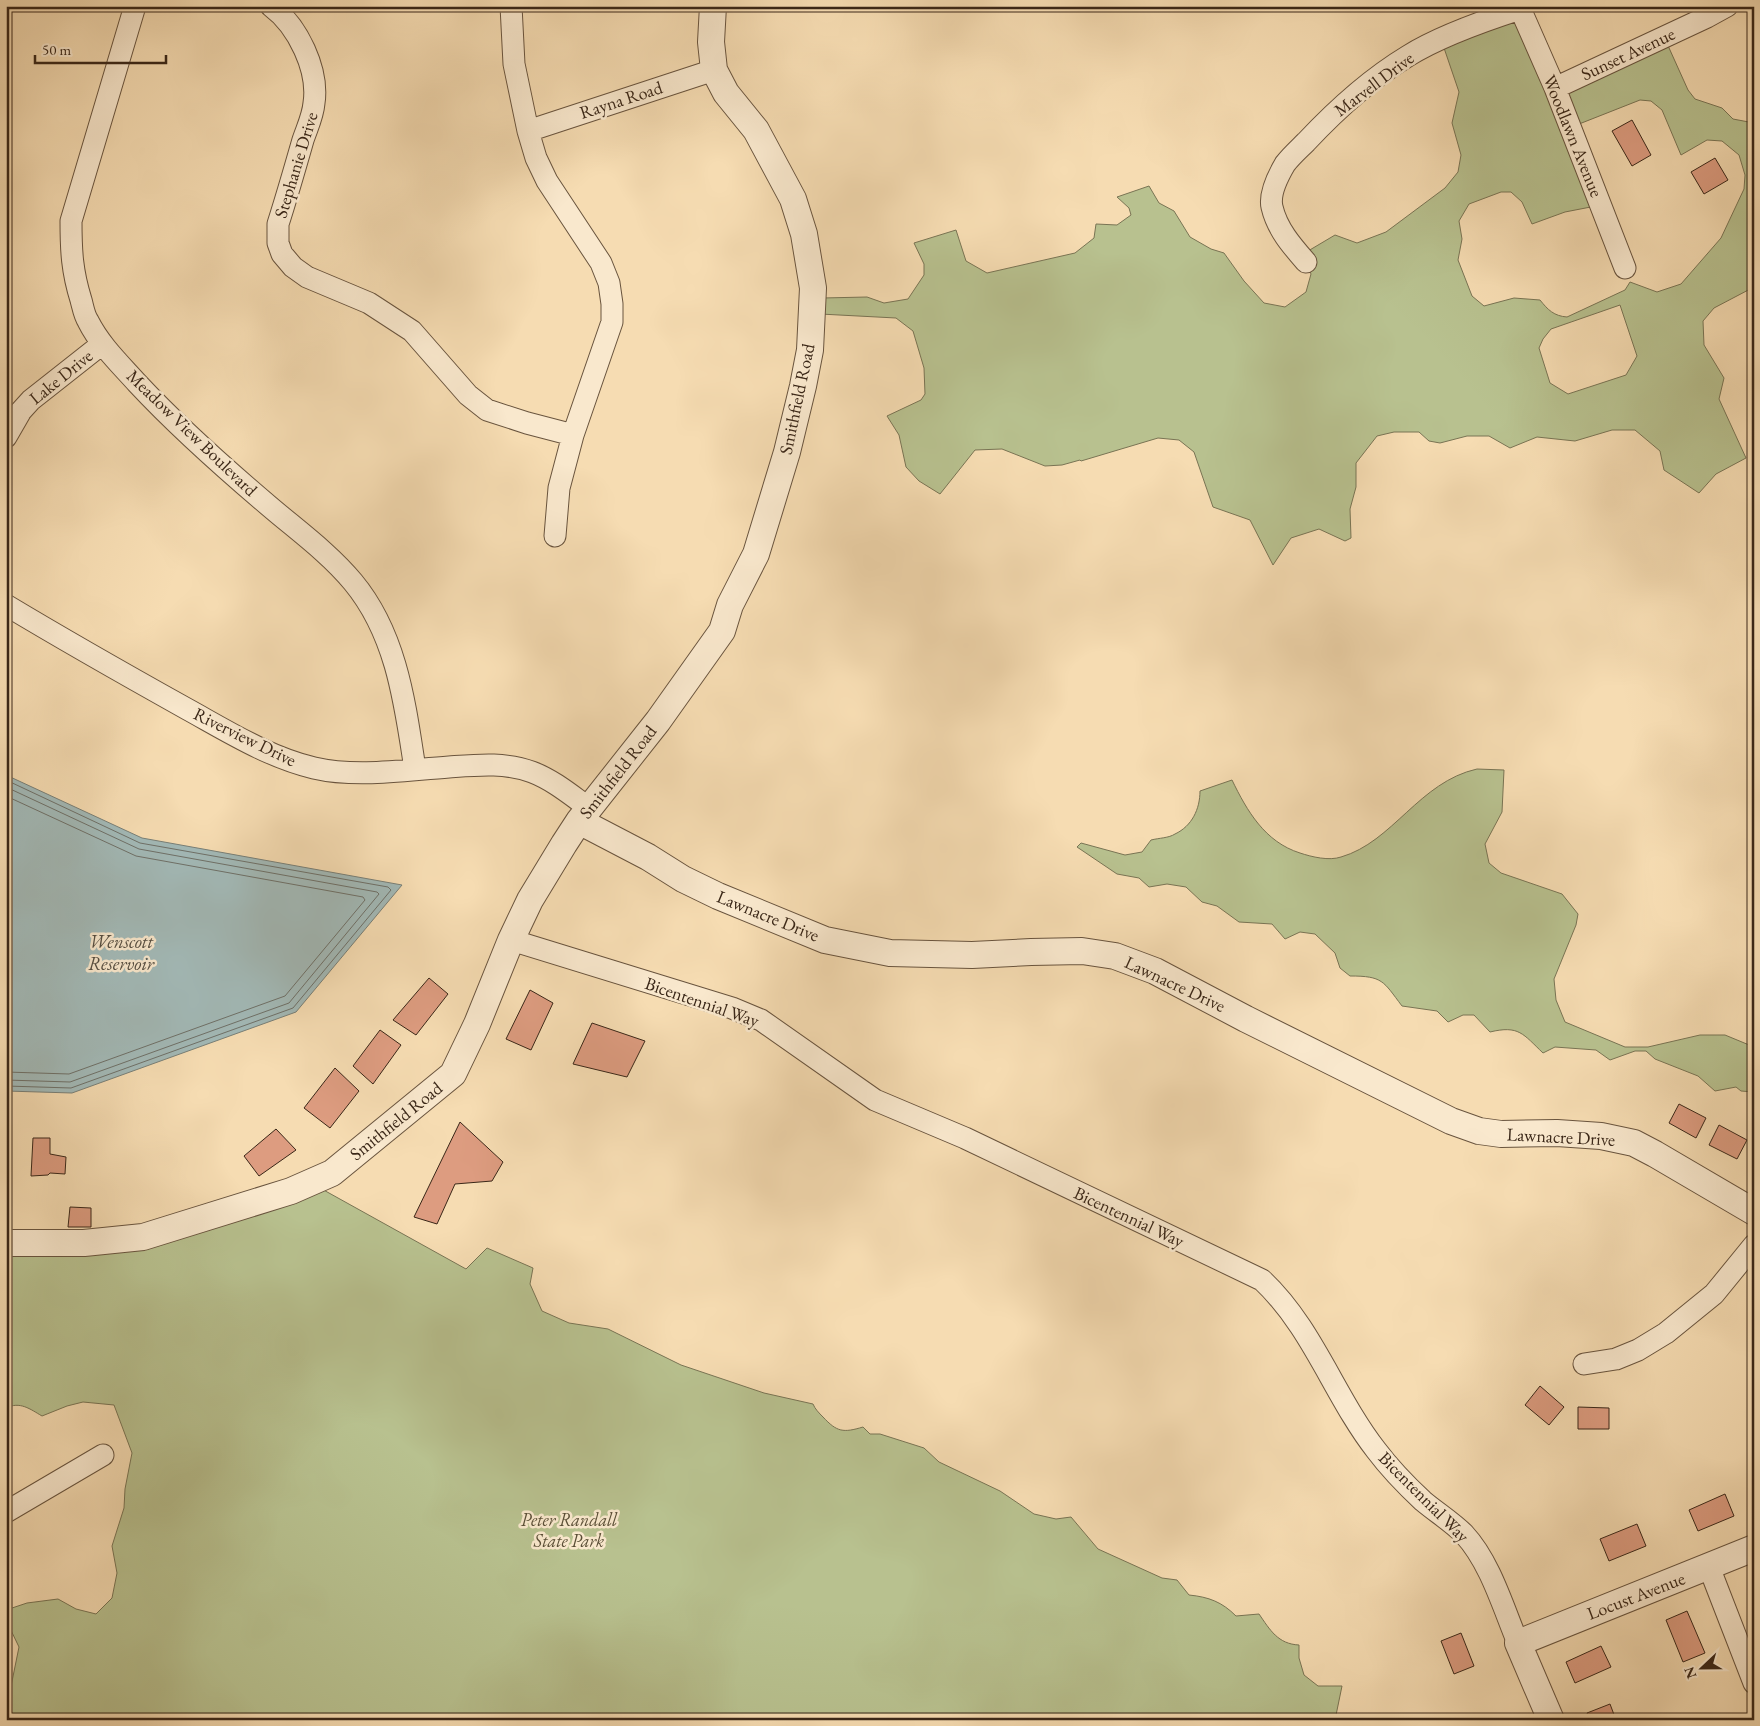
<svg xmlns="http://www.w3.org/2000/svg" width="1760" height="1726" viewBox="0 0 1760 1726" font-family="'EB Garamond',serif">
<rect width="100%" height="100%" fill="#f6dcb2"/>
<filter id="stains"><feTurbulence type="fractalNoise" baseFrequency=".004" numOctaves="4"/><feColorMatrix values="0 0 0 0 .2 0 0 0 0 .09 0 0 0 0 .02 0 0 0 .5 -.17"/></filter>
<radialGradient id="worn" r=".72"><stop offset=".6" stop-color="#630" stop-opacity="0"/><stop offset="1" stop-color="#630" stop-opacity=".3"/></radialGradient>
<!-- green -->
<path fill="#b8c18f" stroke="#797454" fill-rule="evenodd" d="M1519,12L1562,92L1665,39L1688,90L1695,99L1722,108L1733,119L1754,123V287L1714,308L1703,321L1704,345L1724,378L1719,399L1746,458L1716,474L1699,493L1664,470L1660,451L1635,430H1612L1575,441L1537,437L1510,448L1489,436H1467L1440,443L1429,441L1419,432H1394L1377,436L1356,463V487L1350,509L1351,538L1345,541L1319,529L1291,538L1273,565L1250,520L1213,507L1194,452L1179,440L1158,438L1081,461L1080,460L1062,465L1045,466L1002,449L975,450L940,494L919,481L906,467L899,435L887,416L921,400L925,394L924,368L913,331L896,318L820,314L822,298L867,297L884,303L908,299L924,275V264L914,243L956,230L966,261L987,273L1075,253L1094,238L1096,224L1117,225L1131,215L1129,208L1117,197L1149,186L1159,203L1174,211L1190,237L1211,249L1224,253L1244,281L1264,303L1285,307L1306,292L1311,274L1303,254L1335,235L1357,243L1386,232L1445,188L1458,172L1461,155L1452,123L1459,92L1443,45ZM1640,100L1651,101L1662,110L1681,155L1707,140L1722,141L1739,155L1745,175L1744,189L1721,238L1681,284L1657,292L1630,282L1625,290L1567,317C1554,316 1548,310 1540,300L1514,298L1484,306L1472,296L1458,260L1462,239L1459,221L1469,204L1501,192H1511L1522,202L1532,224L1565,212L1601,205L1574,126ZM1620,305L1637,356L1626,375L1568,394L1550,383L1539,348L1543,339L1551,329Z
M1477,769L1504,770L1502,812L1485,844L1489,863L1501,873L1562,894L1578,914L1576,925L1554,979L1556,1000L1565,1022L1625,1047H1648L1700,1035H1725L1754,1047V1092L1741,1091L1736,1087L1715,1091L1698,1076L1655,1059L1646,1051H1635L1610,1060L1596,1050L1555,1047L1543,1053C1523,1034 1519,1025 1490,1032L1474,1015H1463L1448,1022L1437,1011L1402,1006C1383,981 1383,976 1350,976L1340,968L1335,953L1315,934L1300,932L1285,939L1272,924L1239,922L1217,906L1202,902L1186,887L1167,884L1149,887L1139,878L1117,874L1077,847L1081,843L1125,855L1142,852L1151,840C1159,838 1169,838 1175,834C1192,826 1200,809 1200,791L1232,780C1247,811 1265,842 1300,853C1312,857 1329,861 1341,857C1393,842 1419,782 1477,769Z
M320,1188L466,1269L487,1248L533,1268L530,1284L542,1311L569,1323L608,1329L681,1365L764,1393L813,1404C815,1409 819,1413 823,1417C837,1432 843,1433 863,1427L870,1434H880L924,1448L939,1462L1000,1491L1034,1514L1056,1519L1071,1517L1098,1549L1162,1578L1177,1580L1189,1595C1209,1597 1222,1602 1236,1616L1259,1614C1270,1630 1278,1644 1299,1645V1658L1304,1675L1318,1686H1342L1335,1720H6V1701H8L19,1647L6,1620V1610L27,1603L58,1599L76,1609L96,1614L112,1598L117,1573L112,1546L124,1508L125,1489L132,1453L114,1405L83,1402L67,1406L42,1416C30,1409 20,1401 6,1408V1244L76,1243Z"/>
<!-- water -->
<path fill="#a2b9b7" stroke="#787f77" d="M6,775L142,838L402,885L296,1012L72,1093L6,1091Z"/>
<g fill="none" stroke-linecap="round" stroke-linejoin="round">
<!-- shore -->
<path stroke="#6e7068" stroke-width="1" d="M6,780L140,843L388,887L391,890L293,1008L71,1088L6,1086
M6,787L139,849L377,892L379,894L289,1003L70,1082L6,1080
M6,796L136,856L363,897L365,900L285,996L69,1074L6,1072"/>
</g>
<!-- building -->
<path fill="#dd9c80" stroke="#3a2718" d="M1632,120L1651,155L1632,166L1612,131Z
M1715,158L1728,180L1704,194L1691,172Z
M429,978L448,994L416,1035L393,1020Z
M530,990L553,1003L531,1050L506,1039Z
M592,1023L645,1041L627,1077L573,1064Z
M380,1030L401,1045L373,1084L353,1066Z
M335,1068L359,1091L330,1128L304,1108Z
M1679,1104L1706,1118L1696,1138L1669,1123Z
M460,1122L503,1162L492,1181L455,1184L437,1224L414,1217Z
M1719,1125L1747,1140L1737,1159L1709,1145Z
M276,1129L296,1150L259,1176L244,1156Z
M33,1138H50V1154L66,1157L65,1174L50,1173L48,1175L31,1176Z
M70,1207L91,1208V1227H68Z
M1540,1386L1564,1407L1549,1425L1525,1405Z
M1578,1407L1609,1408V1429H1578Z
M1725,1494L1734,1516L1698,1531L1689,1510Z
M1637,1524L1646,1546L1609,1561L1600,1539Z
M1687,1611L1705,1653L1683,1662L1666,1620Z
M1461,1633L1474,1666L1454,1674L1441,1641Z
M1601,1646L1611,1667L1575,1683L1566,1662Z
M1610,1704L1616,1720H1590L1587,1713Z"/>
<g fill="none" stroke-linecap="round" stroke-linejoin="round">
<defs>
<path id="minor" d="M135,6L71,221C71,251 72,271 81,300C83,307 84,315 88,321C100,345 119,363 137,383C178,427 223,467 269,506C297,530 329,553 353,582C397,635 405,704 415,769
M271,6C298,26 319,70 314,103C313,116 307,128 303,140C295,168 287,196 278,224V243L282,254L293,267L307,277L369,303L412,331L468,395L487,410L527,423L573,435
M511,6L514,64L528,131L536,158L547,181L601,263L609,283L612,304V322L573,435L559,488L555,536
M1519,6L1555,88L1625,268
M1555,88L1707,17L1727,6
M528,131L714,70
M1306,262C1292,246 1277,229 1272,207C1269,194 1278,176 1285,164C1291,156 1299,149 1306,142C1336,110 1370,79 1408,56C1438,37 1486,20 1520,9
M6,437L21,411L31,400L102,344
M6,605C66,641 126,675 187,709C227,731 268,757 314,768C357,778 405,770 449,767C477,765 505,762 532,772C553,780 571,795 589,808
M511,940L732,1008L761,1020L875,1100L965,1138L1262,1280C1313,1328 1334,1396 1376,1450C1388,1466 1408,1487 1423,1501C1436,1512 1452,1522 1464,1534C1490,1562 1503,1607 1518,1643
M1584,1364L1616,1359L1638,1350L1666,1333L1714,1294L1754,1245
M6,1512L103,1455
M1709,1567L1754,1683"/>
<path id="tertiary" d="M579,821L648,857L683,879L718,896L825,940L890,953L972,955L1031,952L1082,951L1115,956L1155,971L1246,1019L1451,1121L1479,1131L1501,1134L1557,1133L1601,1136L1634,1143L1655,1154L1754,1212
M6,1243H84L143,1237L291,1191L332,1173L453,1074L477,1024L511,940L530,900L564,844L579,821L658,721L722,631L730,605L756,554L787,452L803,386L810,350L813,288L804,234L793,199L756,130L726,93L714,70L711,42L713,6
M1551,1720L1518,1643L1754,1548"/>
</defs>
<!-- minor casing -->
<use href="#minor" stroke="#69543e" stroke-width="23"/>
<!-- tertiary casing -->
<use href="#tertiary" stroke="#69543e" stroke-width="28"/>
<!-- minor -->
<use href="#minor" stroke="#f9e8cd" stroke-width="21"/>
<!-- tertiary -->
<use href="#tertiary" stroke="#f9e8cd" stroke-width="26"/>
</g>
<g text-anchor="middle" stroke-width="5" stroke-linejoin="round" paint-order="stroke">
<!-- street labels -->
<g font-size="18" fill="#3a2718" stroke="#f9e8cd">
<text transform="translate(1628 54) rotate(-25)" y="6">Sunset Avenue</text>
<text transform="translate(1374 84) rotate(-37)" y="6">Marvell Drive</text>
<text transform="translate(621 100) rotate(-18)" y="6">Rayna Road</text>
<text transform="translate(1573 136) rotate(68)" y="6">Woodlawn Avenue</text>
<text transform="translate(296 165) rotate(-73)" y="6">Stephanie Drive</text>
<text transform="translate(61 377) rotate(-39)" y="6">Lake Drive</text>
<text transform="translate(797 399) rotate(-78)" y="6">Smithfield Road</text>
<text transform="translate(192 433) rotate(44)" y="6">Meadow View Boulevard</text>
<text transform="translate(245 737) rotate(26)" y="6">Riverview Drive</text>
<text transform="translate(618 772) rotate(-52)" y="6">Smithfield Road</text>
<text transform="translate(768 916) rotate(22)" y="6">Lawnacre Drive</text>
<text transform="translate(1175 984) rotate(25)" y="6">Lawnacre Drive</text>
<text transform="translate(702 1002) rotate(19)" y="6">Bicentennial Way</text>
<text transform="translate(396 1121) rotate(-39)" y="6">Smithfield Road</text>
<text transform="translate(1561 1137) rotate(3)" y="6">Lawnacre Drive</text>
<text transform="translate(1129 1217) rotate(25)" y="6">Bicentennial Way</text>
<text transform="translate(1424 1497) rotate(45)" y="6">Bicentennial Way</text>
<text transform="translate(1636 1596) rotate(-21)" y="6">Locust Avenue</text>
</g>
<!-- park labels -->
<g font-size="18" font-style="italic" fill="#5a4e36" stroke="#f9e8cd">
<text x="569" y="1526">Peter Randall<tspan x="569" dy="21">State Park</tspan></text>
</g>
<!-- water labels -->
<g font-size="19" font-style="italic" fill="#544c40" stroke="#f9e8cd">
<text x="121" y="948">Wenscott<tspan x="121" dy="22">Reservoir</tspan></text>
</g>
</g>
<!-- margin -->
<rect width="1760" height="1726" fill="none" stroke="#f6dcb2" stroke-width="25"/>
<rect x="8" y="8" width="1745" height="1711" fill="none" stroke="#3a2718" stroke-width="2.5"/>
<rect x="12" y="12" width="1735" height="1701" fill="none" stroke="#3a2718"/>
<!-- north arrow -->
<g transform="translate(1702 1668) rotate(248)" stroke="#f9e8cd" stroke-width="4" paint-order="stroke">
<path d="M0-4L9 19L0 12L-9 19Z" fill="#3a2718"/>
<text y="-8" font-size="14" font-weight="bold" text-anchor="middle" fill="#3a2718">N</text>
</g>
<!-- scale -->
<path d="M35 55v8h131v-8" fill="none" stroke="#3a2718" stroke-width="2.5"/>
<text x="42" y="55" font-size="15" fill="#3a2718" stroke="#f9e8cd" stroke-width="4" paint-order="stroke">50 m</text>
<rect width="100%" height="100%" filter="url(#stains)"/>
<rect width="100%" height="100%" fill="url(#worn)"/>
</svg>
